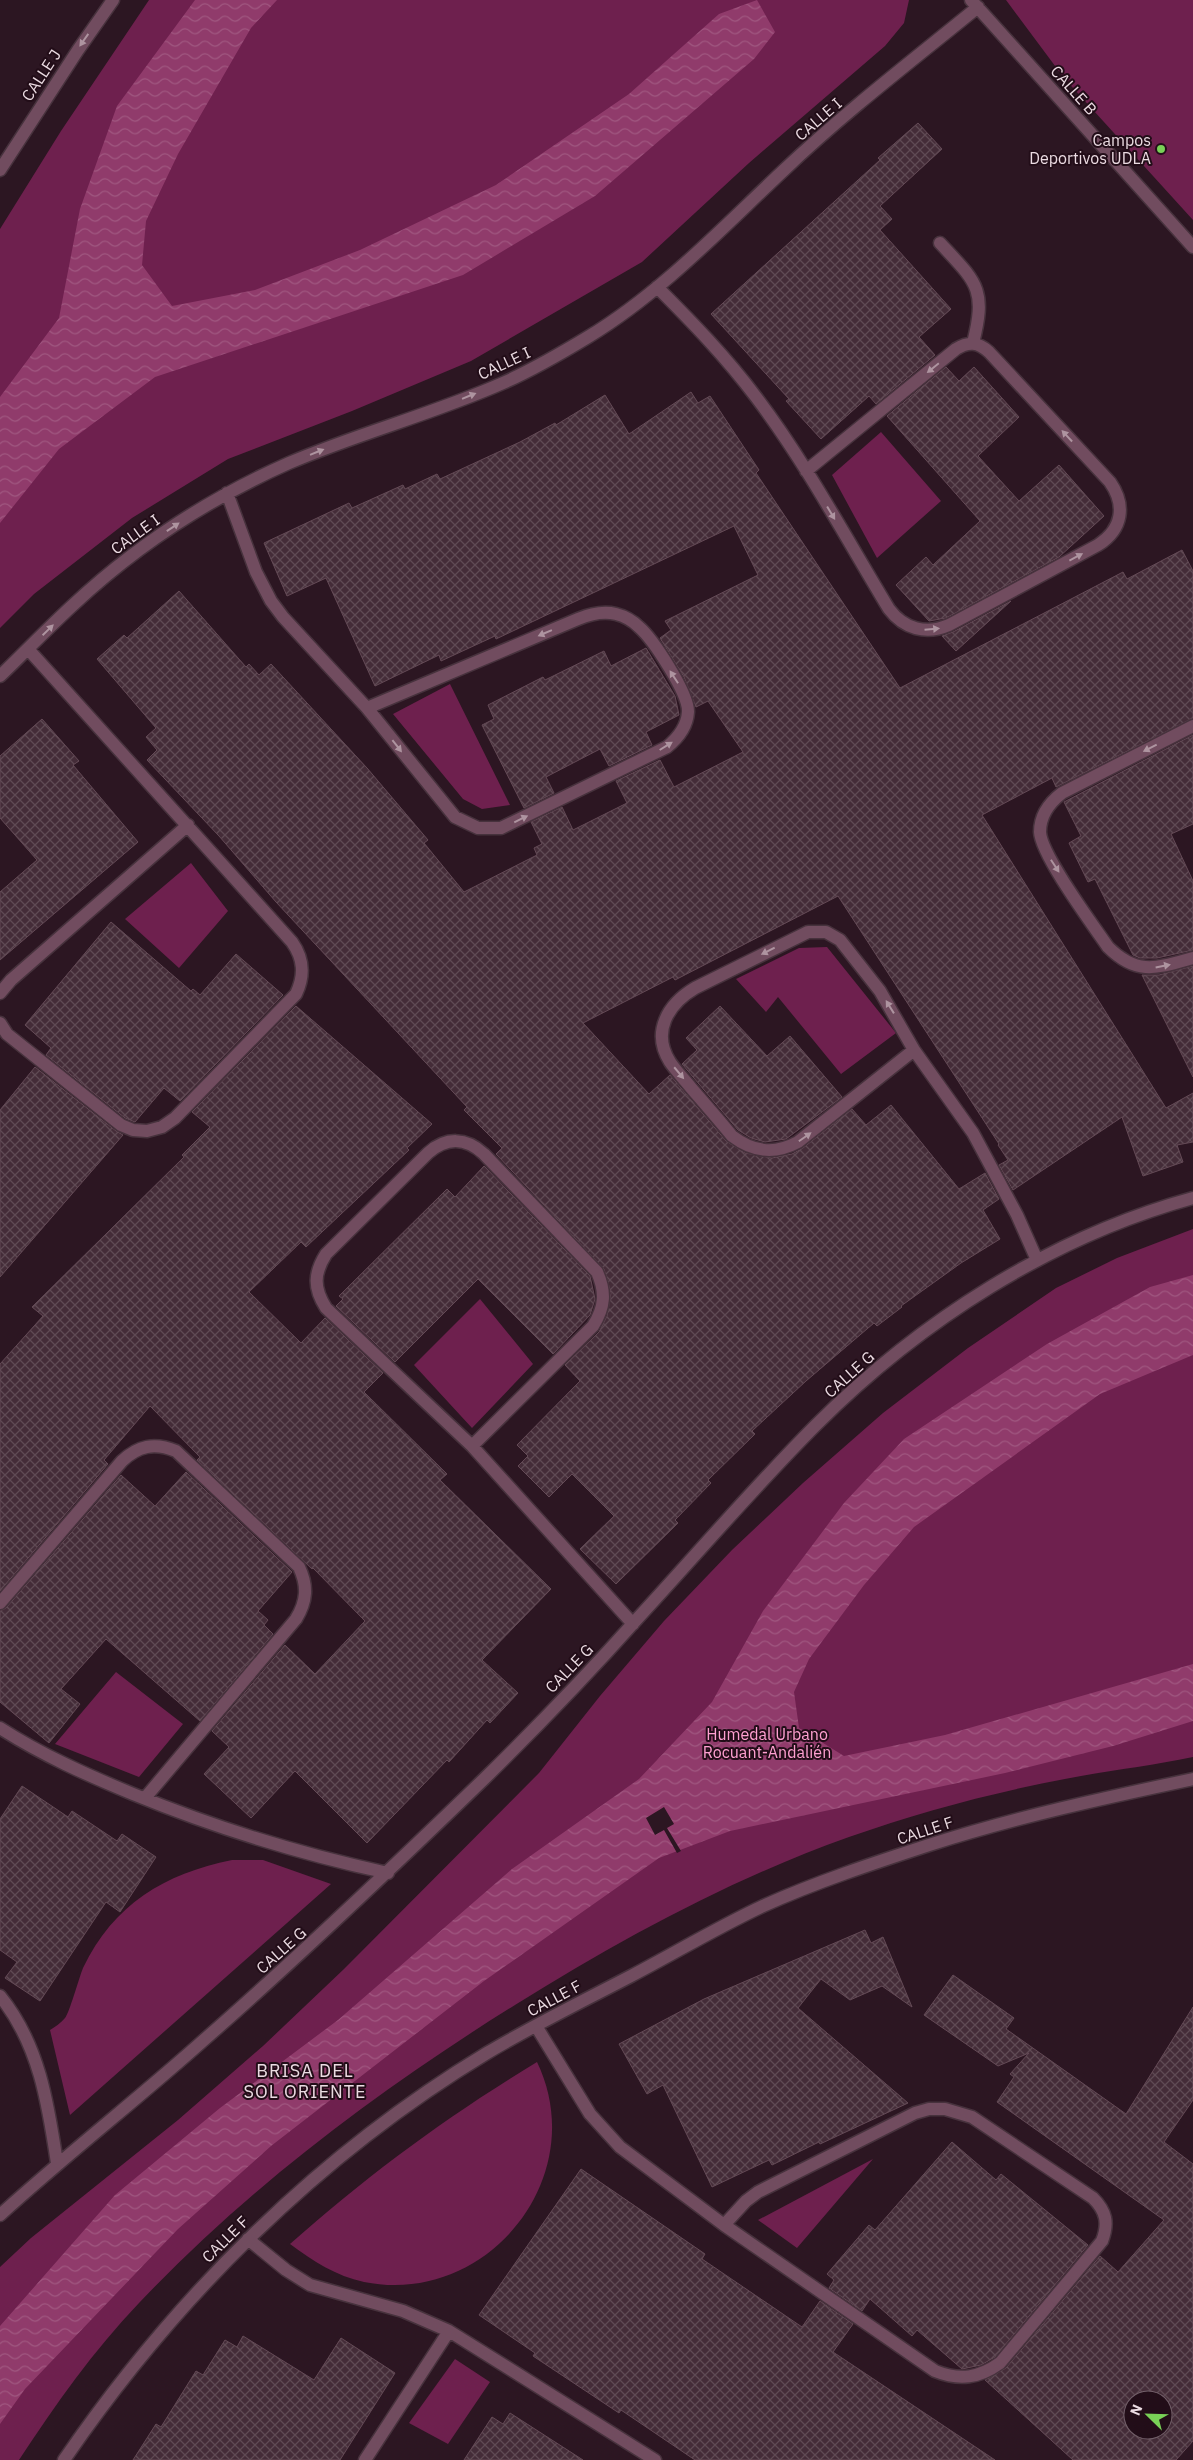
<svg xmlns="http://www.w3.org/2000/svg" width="1193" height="2460" viewBox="0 0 1193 2460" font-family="'IBM Plex Sans',sans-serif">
<defs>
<pattern id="water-waves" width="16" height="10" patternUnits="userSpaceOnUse" patternTransform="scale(1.25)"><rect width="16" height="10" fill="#903b6b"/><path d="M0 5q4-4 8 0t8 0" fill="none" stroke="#a05780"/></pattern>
<pattern id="building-cross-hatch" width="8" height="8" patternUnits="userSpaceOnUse" patternTransform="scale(1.25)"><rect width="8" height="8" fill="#442c38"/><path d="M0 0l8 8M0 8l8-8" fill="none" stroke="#5f4a54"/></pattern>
</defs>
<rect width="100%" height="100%" fill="#2c1622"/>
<!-- green -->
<path fill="#6e204e" d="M149,0H909L904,23L885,46L749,163L642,262L471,361L352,411L228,459L132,518L34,594L0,628V229L61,131Z
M1006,0H1193V220L1064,78Z
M881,432L941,501L877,558L832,475Z
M450,684L510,805L482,809L463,799L393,714Z
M191,863L228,911L179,968L125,919Z
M827,947L896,1033L841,1074L778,997L766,1012L736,979L799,948Z
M1193,1229V1757C1156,1765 1119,1769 1081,1776C1003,1790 925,1810 849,1837C731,1879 621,1939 515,2005C380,2089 249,2187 139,2303C94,2350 55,2405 19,2460H0V2267L31,2238L178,2120L263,2046L344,1969L539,1773L600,1696L664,1621L732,1550L803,1483L883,1413L968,1348L1056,1288L1117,1258Z
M480,1299L533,1364L472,1428L414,1365Z
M116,1672L183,1724L139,1777L55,1744Z
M232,1860H263L331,1884L70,2115L50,2030C55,2027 61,2023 65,2018C69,2014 79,1978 83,1968C114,1904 164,1874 232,1860Z
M537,2062C592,2176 488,2307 364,2282C336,2276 313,2261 290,2244C369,2174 446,2117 537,2062Z
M873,2159L797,2248L758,2220Z
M455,2359L490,2382L448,2444L409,2423Z"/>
<!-- water -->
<path fill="url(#water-waves)" d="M195,0H277L251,28L178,154L146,221L142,265L172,306L255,290L360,250L496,185L629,94L719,14L757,0L775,32L754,59L595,196L463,275L155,377L59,449L0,523V397L59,318L80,209L117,106Z
M1193,1275V1355L1100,1394L914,1527L864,1585L809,1659L794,1692L799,1728L844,1756L945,1735L1193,1664V1721L1113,1746L1005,1773L730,1831L659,1858L484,1981L271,2146L178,2229L25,2389L0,2424V2326L115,2195L220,2108L338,2020L512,1869L639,1779L712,1702L763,1611L844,1503L904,1439L1047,1344L1150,1287Z"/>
<!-- pier -->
<path fill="#2c1622" d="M664,1807L674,1824L667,1828L681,1851L677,1853L664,1830L655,1835L646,1818Z"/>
<!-- building -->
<path fill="url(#building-cross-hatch)" stroke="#644a56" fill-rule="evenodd" d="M918,123L942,149L880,206L892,219L880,230L951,309L919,337L935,355L876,404L869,396L821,439L786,401L789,399L711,314L880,160L878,158Z
M946,367L959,381L974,367L1019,417L978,456L1019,501L1059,465L1104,516L1059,557L946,618L929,621L896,585L926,557L933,565L980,521L887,416Z
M691,392L698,403L710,396L759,470L756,473L900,688L1123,572L1127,579L1182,550L1193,571V718L1056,787L1052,778L982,815L1166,1108L1193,1093V1142L1177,1145L1183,1162L1143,1176L1122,1117L1013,1190L999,1165L1008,1160L998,1145L999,1144L838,896L675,980L673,977L583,1023L649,1094L670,1075L726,1141L745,1153L772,1158L792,1154L803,1148L852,1109L866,1125L891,1105L959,1189L985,1173L999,1199L983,1210L1000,1239L961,1263L901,1306L902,1307L877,1326L874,1323L806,1381L752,1431L755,1434L708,1480L711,1483L675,1520L678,1523L616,1584L580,1549L614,1516L572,1474L549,1497L518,1466L528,1456L517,1445L580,1381L565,1365L599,1332L607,1316L611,1293L604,1269L496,1154L502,1148L464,1110L467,1107L276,902L219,836L147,760L157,750L146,737L156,728L97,659L124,635L127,638L179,591L246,667L249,664L259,675L271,664L367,768L428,840L424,843L464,892L537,855L534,848L542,844L531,822L562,807L573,830L627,803L616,781L660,760L674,787L743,752L708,701L696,707L684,677L660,638L671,630L665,621L758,575L734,526L496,639L495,636L441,661L439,655L375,686L326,578L287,596L264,543L349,503L352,508L403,485L405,489L437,474L440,479L520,442L555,423L556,425L605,395L629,434Z
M1011,601L956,651L942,636L953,632Z
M646,648L675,696L679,715L646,732L652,745L609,766L600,749L546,777L554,793L524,808L482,725L494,719L488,705L543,677L545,680L604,651L611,666Z
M42,719L79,761L73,765L138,842L0,960V892L37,860L0,818V756Z
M1193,735V824L1171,834L1193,881V950L1157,958H1140L1133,955L1095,879L1088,882L1069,843L1081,836L1064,802Z
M111,922L191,991L193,989L200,995L236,954L283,995L180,1101L164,1088L135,1122L125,1118L46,1055L51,1048L25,1025Z
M1193,966V1077L1142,975H1159Z
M296,1006L432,1124L407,1148L409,1150L306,1247L301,1242L249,1292L301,1343L325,1318L383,1373L364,1392L447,1474L440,1480L551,1589L482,1660L518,1693L490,1723L487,1720L449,1762L447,1760L367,1843L295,1771L251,1818L204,1774L229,1747L212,1731L285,1645L315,1674L365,1621L313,1568L312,1569L197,1460L200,1457L150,1406L104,1460L108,1464L0,1591V1364L43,1316L32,1307L184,1157L182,1155L210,1127L192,1112Z
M720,1006L767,1056L790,1036L842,1097L786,1139L765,1142L751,1138L738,1130L682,1064L697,1050L686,1038Z
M35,1067L116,1131L123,1135L0,1277V1110Z
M484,1166L590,1276L595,1299L590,1315L553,1354L478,1279L395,1362L336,1306L343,1299L339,1296L447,1189L455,1197Z
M186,1472L292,1572L258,1611L268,1620L264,1625L273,1634L200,1721L106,1639L61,1689L80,1704L49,1743L0,1702V1611L6,1608L121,1475L155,1506Z
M22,1786L68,1817L72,1811L117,1841L122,1834L156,1857L120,1912L106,1902L40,2001L5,1978L17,1962L0,1950V1819Z
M865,1930L871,1943L883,1937L912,2007L882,1986L850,2000L821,1979L798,2008L908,2103L820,2144L819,2142L772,2165L769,2160L712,2187L663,2085L647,2094L619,2044L704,1999Z
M953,1975L1014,2018L1006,2029L1126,2114L1193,2007V2100L1164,2142L1193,2164V2441L1176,2460H1073L985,2380L1006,2368L1100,2256L1118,2272L1164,2220L997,2102L1014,2077L1010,2074L1029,2053L998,2066L924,2015ZM1133,2400H1163V2430H1133Z
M952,2142L996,2180L1001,2174L1088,2245L995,2357L981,2365L962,2369L917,2330L912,2336L870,2299L862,2311L829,2288L834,2280L827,2274L869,2225L875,2230Z
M581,2169L705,2254L702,2259L802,2327L820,2301L853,2324L833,2352L995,2460H695L621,2410L619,2413L533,2356L535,2353L479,2315Z
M243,2336L314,2380L341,2338L395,2373L340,2460H133L156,2424L161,2427L196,2371L203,2375L225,2340L237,2347Z
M510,2413L583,2460H464L492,2417L503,2424Z"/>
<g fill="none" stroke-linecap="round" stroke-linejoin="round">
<defs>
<path id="minor" d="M971,0L1193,247
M0,170L78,50L113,0
M940,243C976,282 987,288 973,343
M657,287C692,322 726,357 756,397C806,463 846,538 889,609C904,629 926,635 949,625L1098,545C1123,529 1126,505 1110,482L989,352C978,342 969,341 956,349L806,471
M227,493L256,572L271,601L283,617L367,708L455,817L478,828H501L667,747C678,738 687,727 688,712C689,694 653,639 639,627C633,621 624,616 616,614C603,611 590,614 578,619L367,708
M0,676C25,652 48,628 73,605C136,546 210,498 289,463C359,433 433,414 503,383C532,370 560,354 588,337C661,293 722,228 784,170C845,112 913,60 978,7
M1193,726L1062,793C1049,803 1040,815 1040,832C1041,855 1093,925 1108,947C1137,976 1157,968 1193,958
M0,993L11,980L188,825
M0,1023L7,1034L121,1125L133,1130L147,1131L162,1127L175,1118L296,994C305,975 304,959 292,942L28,649
M914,1050L798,1142C774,1155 753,1152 732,1136C719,1120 705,1104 692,1089C685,1080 676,1071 670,1062C651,1032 668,1004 695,988L808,932H826L840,940L880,991L914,1050L973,1133L1017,1215L1037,1260
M472,1446L593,1326C605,1307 606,1292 597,1272L484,1154C466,1137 446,1137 428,1153L326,1254C314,1273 313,1288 326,1308L472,1446L633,1624
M0,1603L122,1461C138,1446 154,1442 176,1451L299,1567C308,1586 307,1601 296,1619L145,1798
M0,1728C42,1755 87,1775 133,1794C216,1828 300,1854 388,1873
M0,1996C39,2044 48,2103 57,2163
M536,2026L590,2114L620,2147L724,2225L935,2371C960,2381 979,2378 1000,2363L1102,2241C1109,2223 1106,2211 1093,2198L972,2117L945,2109H929L915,2113L758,2192L746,2201L724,2225
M0,2215C67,2154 138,2099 205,2039C301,1955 393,1867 484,1779C537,1727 589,1673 638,1618C697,1554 754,1487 816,1425C920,1321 1051,1237 1193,1198
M248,2239L286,2270L310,2285L403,2311L449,2331L655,2460
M64,2460C175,2298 318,2155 487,2053C534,2025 583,2001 631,1976C675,1953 718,1927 763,1906C816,1882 874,1863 929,1845C1016,1817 1104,1798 1193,1779
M365,2460L449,2331"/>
</defs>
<!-- minor casing -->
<use href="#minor" stroke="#47323d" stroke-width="15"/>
<!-- minor -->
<use href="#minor" stroke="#714c5f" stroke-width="12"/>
</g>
<!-- one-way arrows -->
<defs><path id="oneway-solid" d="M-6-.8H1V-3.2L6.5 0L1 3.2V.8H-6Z" transform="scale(1.25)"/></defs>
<g fill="#ae94a0">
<use href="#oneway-solid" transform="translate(84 40) rotate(125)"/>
<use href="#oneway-solid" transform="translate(933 368) rotate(141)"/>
<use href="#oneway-solid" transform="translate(469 396) rotate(-22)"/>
<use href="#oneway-solid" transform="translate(1067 436) rotate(-133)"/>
<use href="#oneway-solid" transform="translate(317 452) rotate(-22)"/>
<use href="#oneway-solid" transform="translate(831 513) rotate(59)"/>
<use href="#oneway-solid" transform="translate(173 527) rotate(-34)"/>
<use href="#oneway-solid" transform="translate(1076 557) rotate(-28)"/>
<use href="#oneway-solid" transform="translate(932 629) rotate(-5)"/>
<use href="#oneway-solid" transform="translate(48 630) rotate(-44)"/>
<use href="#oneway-solid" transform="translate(545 633) rotate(157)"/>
<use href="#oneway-solid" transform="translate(674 677) rotate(-123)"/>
<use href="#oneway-solid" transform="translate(397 746) rotate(52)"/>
<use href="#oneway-solid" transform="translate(666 746) rotate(-32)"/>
<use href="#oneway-solid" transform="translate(1150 748) rotate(153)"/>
<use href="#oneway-solid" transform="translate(521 819) rotate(-26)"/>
<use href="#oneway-solid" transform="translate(1055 866) rotate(57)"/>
<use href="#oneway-solid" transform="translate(768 951) rotate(153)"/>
<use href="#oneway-solid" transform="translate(1163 966) rotate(-11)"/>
<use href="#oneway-solid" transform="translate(890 1007) rotate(-122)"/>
<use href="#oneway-solid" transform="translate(679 1073) rotate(50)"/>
<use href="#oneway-solid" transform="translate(805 1137) rotate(-35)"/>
</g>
<!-- markers -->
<circle fill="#79d157" stroke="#220d18" stroke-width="2" cx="1161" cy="149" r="5"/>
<g text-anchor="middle" stroke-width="4" stroke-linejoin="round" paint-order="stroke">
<!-- street labels -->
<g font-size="16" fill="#ebdbe2" stroke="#220d18">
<text transform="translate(41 75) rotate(-57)" y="6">CALLE J</text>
<text transform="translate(1074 90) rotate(48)" y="6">CALLE B</text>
<text transform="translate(818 119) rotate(-41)" y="6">CALLE I</text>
<text transform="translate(504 363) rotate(-25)" y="6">CALLE I</text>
<text transform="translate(135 534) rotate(-36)" y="6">CALLE I</text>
<text transform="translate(849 1374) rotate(-42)" y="6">CALLE G</text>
<text transform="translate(569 1668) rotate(-46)" y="6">CALLE G</text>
<text transform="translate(925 1830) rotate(-18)" y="6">CALLE F</text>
<text transform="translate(281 1950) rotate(-42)" y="6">CALLE G</text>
<text transform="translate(554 1998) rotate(-28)" y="6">CALLE F</text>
<text transform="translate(225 2239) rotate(-45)" y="6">CALLE F</text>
</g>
<!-- poi labels -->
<g font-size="16" fill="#ebdbe2" stroke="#220d18" text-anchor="end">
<text x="1151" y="146">Campos<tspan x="1151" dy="18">Deportivos UDLA</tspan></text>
</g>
<!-- park labels -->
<g font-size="16" fill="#ffa0d1" stroke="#220d18">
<text x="767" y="1740">Humedal Urbano<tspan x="767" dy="18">Rocuant-Andalién</tspan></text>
</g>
<!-- neighbourhood labels -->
<g font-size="18" letter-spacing="1" fill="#ebdbe2" stroke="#220d18">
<text x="305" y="2077">BRISA DEL<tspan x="305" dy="21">SOL ORIENTE</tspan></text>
</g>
</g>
<!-- north arrow -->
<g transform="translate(1148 2415) rotate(293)"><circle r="24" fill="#220d18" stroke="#725f69"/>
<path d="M0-4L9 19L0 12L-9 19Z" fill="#79d157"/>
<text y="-8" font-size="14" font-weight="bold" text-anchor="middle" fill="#ebdbe2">N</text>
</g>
</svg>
